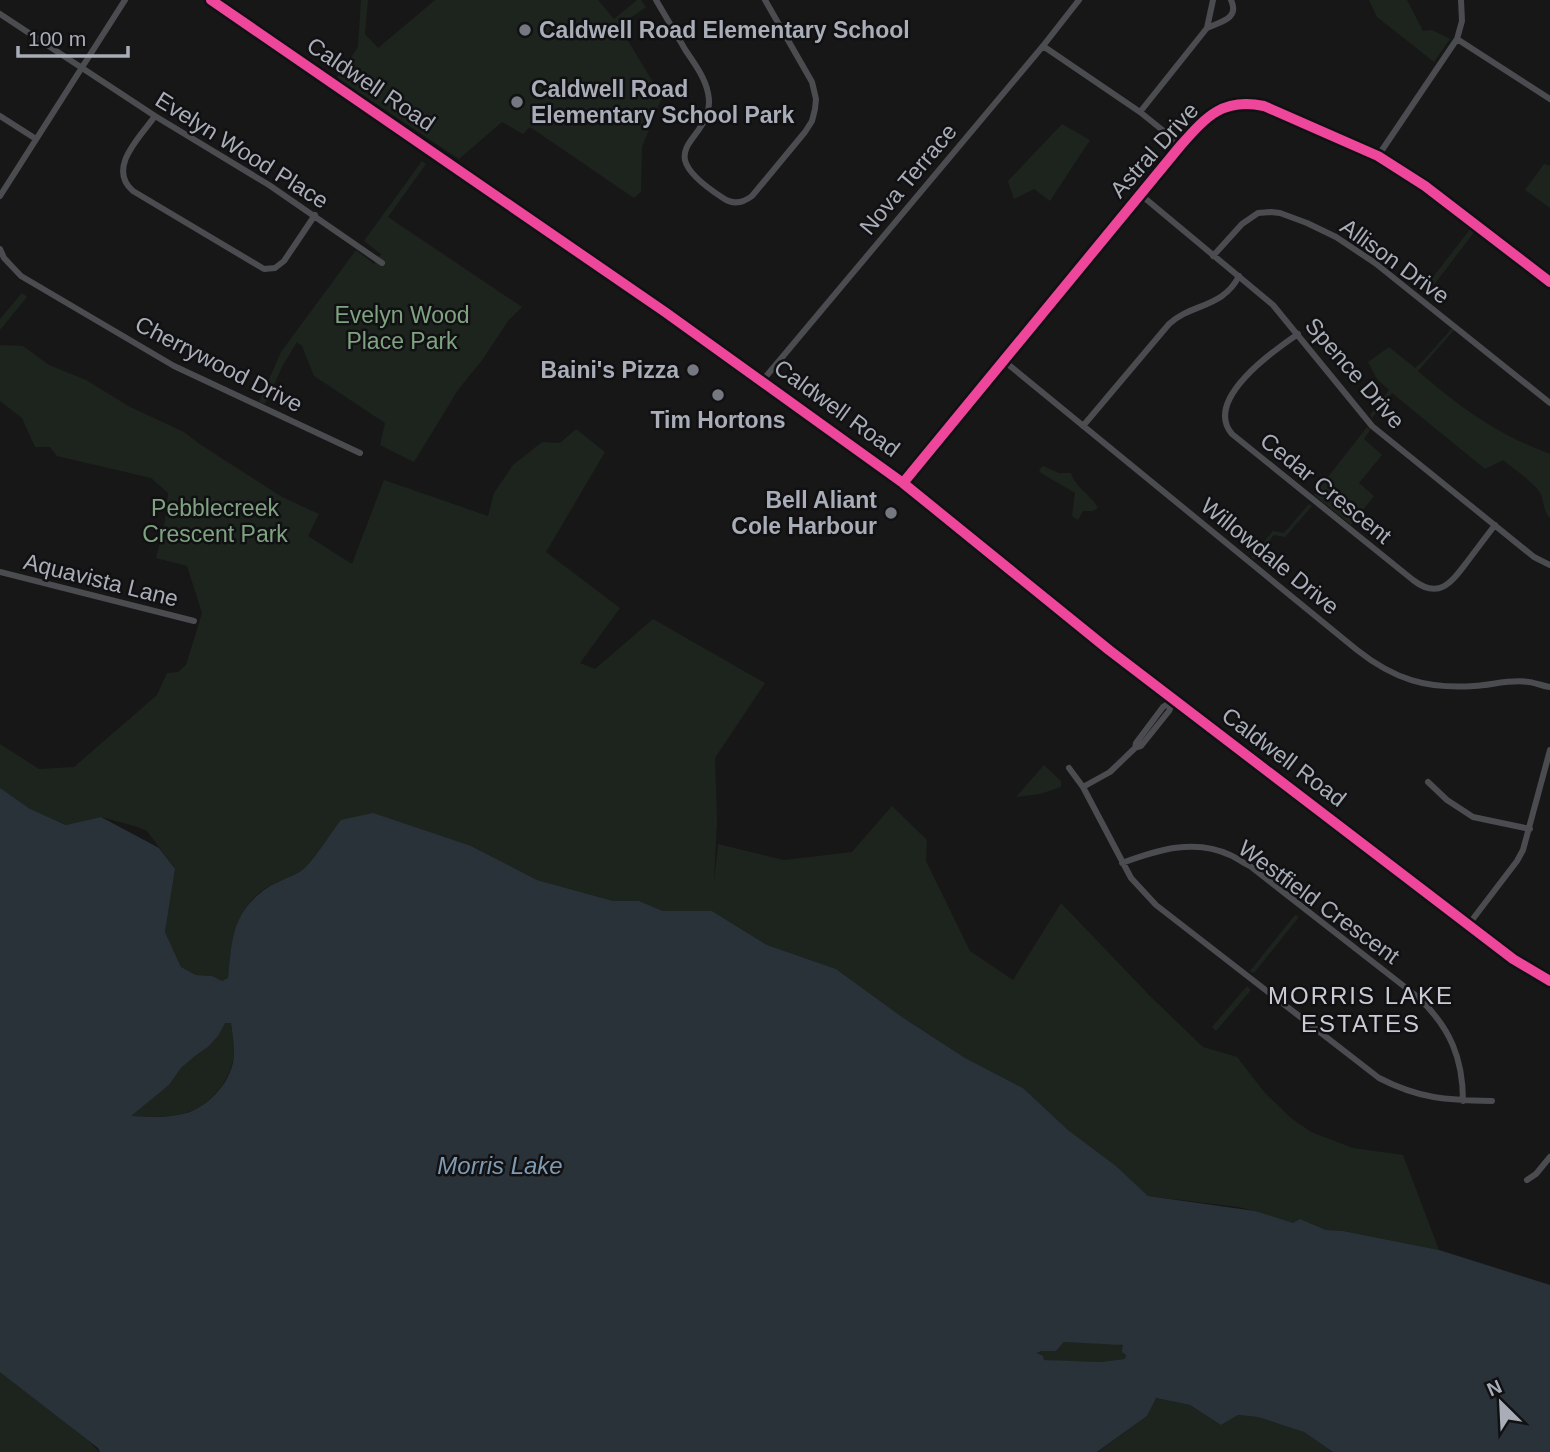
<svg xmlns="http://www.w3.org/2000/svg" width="1550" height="1452" viewBox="0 0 1550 1452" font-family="Arial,sans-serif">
<rect width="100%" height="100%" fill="#171717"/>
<!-- green -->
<path fill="#1d241e" d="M361,0H368L365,34L378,48L435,0H598L614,19L637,0H641L646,7L619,26L662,97L642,147L641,192L634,198L530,127L523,134L502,122L459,159L337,78L358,47Z
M1369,0H1407L1423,31L1432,30L1450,39L1434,62L1377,17Z
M1062,124L1090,140L1050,201L1034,189L1014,199L1008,181Z
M422,161L426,164L388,217L522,307L508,321L483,359L458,390L414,462L380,445L385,423L314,376L302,346L297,342L283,365L265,404L259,402L281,352L356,250L374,264L381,254L364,241Z
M1544,164L1550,166V208L1525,190Z
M1471,228L1475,231L1427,294L1423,290Z
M22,293L27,297L0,330V319Z
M1452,328L1454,330L1418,371C1446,395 1476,419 1509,436C1522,443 1536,448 1550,454V518C1542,510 1545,500 1539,491C1529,479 1515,470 1503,460L1485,469L1392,393L1372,418L1370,415L1389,390L1377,379L1368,362L1389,347L1415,368L1423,361Z
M2,345L23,346L49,365L86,380L130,407L184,432L201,445L282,497L319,514L308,536L352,564L384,480L488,516L494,493L513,465L542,442L560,443L576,429L605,452L546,552L620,608L580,663L595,669L653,619L765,683L715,758L717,821L714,882L718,844L784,860L852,852L892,806L927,840L926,861L970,951L1013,980L1061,903L1151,997L1203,1047L1237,1057L1265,1093L1291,1118L1311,1132L1353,1148L1403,1155L1439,1250L1343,1231L1326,1230L1300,1219L1293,1224L1255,1211L1238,1207L1148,1196L1116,1166L1068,1130L1023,1088L965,1058L902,1017L836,969L767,945L712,911H663L639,901H613L537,880L471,846L341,820C332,831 311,865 301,871C292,877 281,880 271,885C234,906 232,940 228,978L222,981L212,976L196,975L181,967L165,932L175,869L147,831L138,827L101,817L67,825L0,797V744L39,769L74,767L157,695L167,673L178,672L186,665L202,613L187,566L156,558L165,521L168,493L151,478L57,456L50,447H35L22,418L0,401V346Z
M1367,427L1370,430L1364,439L1382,455L1359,483L1374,496L1351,525L1314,495Z
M1043,466L1059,473H1071C1075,488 1091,494 1098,508L1093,511H1083L1078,520L1072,516L1075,493L1041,473L1039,470Z
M1309,504L1312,506L1285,537L1274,535L1254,559L1251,557L1273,531L1284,533Z
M1044,765L1061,781V787L1040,794L1016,797Z
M1295,915L1299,917L1254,973L1250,971Z
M1247,986L1251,990L1216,1031L1212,1027Z
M225,1022H231C232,1032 234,1041 234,1050C234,1077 212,1105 186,1113C168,1118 148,1116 130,1116L169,1085L181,1068L195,1056L208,1047L218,1036Z
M1064,1342L1118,1344L1120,1346L1123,1345L1126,1355L1125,1359L1100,1362L1057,1361L1044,1360L1035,1352L1042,1351H1056Z
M0,1369L91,1443L99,1452H0Z
M1155,1398L1190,1405L1221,1425L1238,1415L1258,1417L1304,1432L1333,1452H1098L1147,1416Z"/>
<!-- water -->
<path fill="#2a3239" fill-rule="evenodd" d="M0,788L30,809L66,825L101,817L159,848L175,869L165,932L181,967L196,975L212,976L222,981L228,978C232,939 232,912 267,888C277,881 290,878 301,871C311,865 332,831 341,820L373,813L471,846L537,880L613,901H639L663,911H712L767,945L836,969L902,1017L965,1058L1023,1088L1068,1130L1116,1166L1148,1196L1255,1211L1293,1223L1300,1219L1326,1230L1343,1231L1439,1250L1550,1285V1452H1333L1304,1432L1258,1417L1238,1415L1221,1425L1190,1405L1156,1398L1147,1416L1097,1452H100L98,1448L0,1372ZM225,1023H231C233,1038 237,1057 230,1072C223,1090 205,1107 187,1113C170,1118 149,1117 131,1116L169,1085L181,1068L195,1056L208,1047L218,1036ZM1064,1342L1123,1345L1122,1352L1126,1355L1125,1359L1100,1362L1044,1360L1043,1356L1036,1353L1042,1351H1056Z"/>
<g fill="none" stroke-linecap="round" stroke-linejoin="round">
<!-- minor -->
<path stroke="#4b4c50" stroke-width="6" d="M656,0C666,17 676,34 686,51C695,64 705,78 708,93C719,143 640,144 723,198C733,205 743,203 752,196L805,132L812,121L815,109L816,99L812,82L765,0
M0,14L155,116L269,185L382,263
M1207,28C1220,22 1240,19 1231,0
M1457,39L1550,99
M1043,46L1140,112L1181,145
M1140,112L1207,28L1213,0
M0,116L36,139
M155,116C141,136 106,168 133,191L264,269L275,268L284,261L315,215
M1378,156L1457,39L1462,21L1461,0
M1141,195L1273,305L1372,426L1534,557L1550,565
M0,196L125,0
M0,249L4,258L21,276L174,366L360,453
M1213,256L1242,224L1258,213L1271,212L1280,213L1307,223L1336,237L1375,263L1550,403
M1298,334C1273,351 1203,400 1232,434L1413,580C1439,600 1451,583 1467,562C1476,550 1485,538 1495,525
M1004,361L1357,650C1395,680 1427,689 1474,686C1492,685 1511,679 1529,682C1536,683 1543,686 1550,687
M763,380L1043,46L1079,0
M1083,426L1169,324C1192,303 1223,308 1239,276
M903,483L1181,145C1206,117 1223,97 1264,106L1378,156L1425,186L1550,282
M0,572L194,621
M1135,748L1136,743L1163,707L1172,701
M1069,768L1083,787L1131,878L1156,905L1379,1078C1420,1099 1446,1100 1492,1101
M1428,782L1447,800L1473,817L1530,829
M1083,787L1110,772L1135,748L1141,746L1169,711L1174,700
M1122,863C1157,850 1195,838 1230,855C1237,858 1243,863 1250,866L1419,998C1450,1028 1463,1058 1463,1101
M1469,924L1517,861L1523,850L1550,750
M1527,1180L1536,1174L1550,1157"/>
<!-- tertiary -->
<path stroke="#4b4c50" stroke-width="7" d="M211,0L665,312L903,483L1109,650L1513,959L1550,981"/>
<defs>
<path id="cycleway" d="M211,0L665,312L903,483L1109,650L1513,959L1550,981
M903,483L1181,145C1206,117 1223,97 1264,106L1378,156L1425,186L1550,282"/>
</defs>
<!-- cycleway casing -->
<use href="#cycleway" stroke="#111113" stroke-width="15"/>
<!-- cycleway -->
<use href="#cycleway" stroke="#ed469a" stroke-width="10"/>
</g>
<!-- markers -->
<g fill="#757880" stroke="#111113" stroke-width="2.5">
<circle cx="525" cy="30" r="7"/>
<circle cx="517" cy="102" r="7"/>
<circle cx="693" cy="370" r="7"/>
<circle cx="718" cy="395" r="7"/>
<circle cx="891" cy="513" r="7"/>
</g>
<g text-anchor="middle" stroke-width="5" stroke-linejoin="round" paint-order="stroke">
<!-- poi labels -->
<g font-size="23" font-weight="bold" fill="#a8adb8" stroke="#111113" text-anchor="start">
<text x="539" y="38">Caldwell Road Elementary School</text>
<text x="531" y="97">Caldwell Road<tspan x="531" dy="26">Elementary School Park</tspan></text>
<text x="679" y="378" text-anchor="end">Baini's Pizza</text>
<text x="718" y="428" text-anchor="middle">Tim Hortons</text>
<text x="877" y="508" text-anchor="end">Bell Aliant<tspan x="877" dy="26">Cole Harbour</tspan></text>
</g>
<!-- street labels -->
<g font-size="23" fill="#a8adb8" stroke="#111113">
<text transform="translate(371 84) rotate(34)" y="8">Caldwell Road</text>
<text transform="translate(242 150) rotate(32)" y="8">Evelyn Wood Place</text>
<text transform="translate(1154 150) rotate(-48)" y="8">Astral Drive</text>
<text transform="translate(908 179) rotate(-50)" y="8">Nova Terrace</text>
<text transform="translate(1395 261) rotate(36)" y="8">Allison Drive</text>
<text transform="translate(219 364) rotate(27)" y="8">Cherrywood Drive</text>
<text transform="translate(1355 373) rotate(49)" y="8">Spence Drive</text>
<text transform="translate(837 408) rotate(36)" y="8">Caldwell Road</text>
<text transform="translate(1326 488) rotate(39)" y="8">Cedar Crescent</text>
<text transform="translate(1270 556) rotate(39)" y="8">Willowdale Drive</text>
<text transform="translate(101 580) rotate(14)" y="8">Aquavista Lane</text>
<text transform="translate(1284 757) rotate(37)" y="8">Caldwell Road</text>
<text transform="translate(1319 902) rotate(36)" y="8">Westfield Crescent</text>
</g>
<!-- park labels -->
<g font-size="23" fill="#7fa381" stroke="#111113">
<text x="402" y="323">Evelyn Wood<tspan x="402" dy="26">Place Park</tspan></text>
<text x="215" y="516">Pebblecreek<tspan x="215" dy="26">Crescent Park</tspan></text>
</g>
<!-- neighbourhood labels -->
<g font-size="24" letter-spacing="2" fill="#c9ccd4" stroke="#111113">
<text x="1361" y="1004">MORRIS LAKE<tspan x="1361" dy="28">ESTATES</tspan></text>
</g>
<!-- water labels -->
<g font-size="24" font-style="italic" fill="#7f9bb3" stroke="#111113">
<text x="500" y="1174">Morris Lake</text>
</g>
</g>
<!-- north arrow -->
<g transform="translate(1501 1403) rotate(336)" stroke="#111113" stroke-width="5" paint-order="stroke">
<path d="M0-5L12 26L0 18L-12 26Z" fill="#a8adb8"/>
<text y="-10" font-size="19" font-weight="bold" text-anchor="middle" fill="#a8adb8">N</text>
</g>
<!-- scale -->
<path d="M18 46v10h110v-10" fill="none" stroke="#a8adb8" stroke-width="3.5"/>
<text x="28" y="46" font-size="21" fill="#a8adb8" stroke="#111113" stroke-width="5" paint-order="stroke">100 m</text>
</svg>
